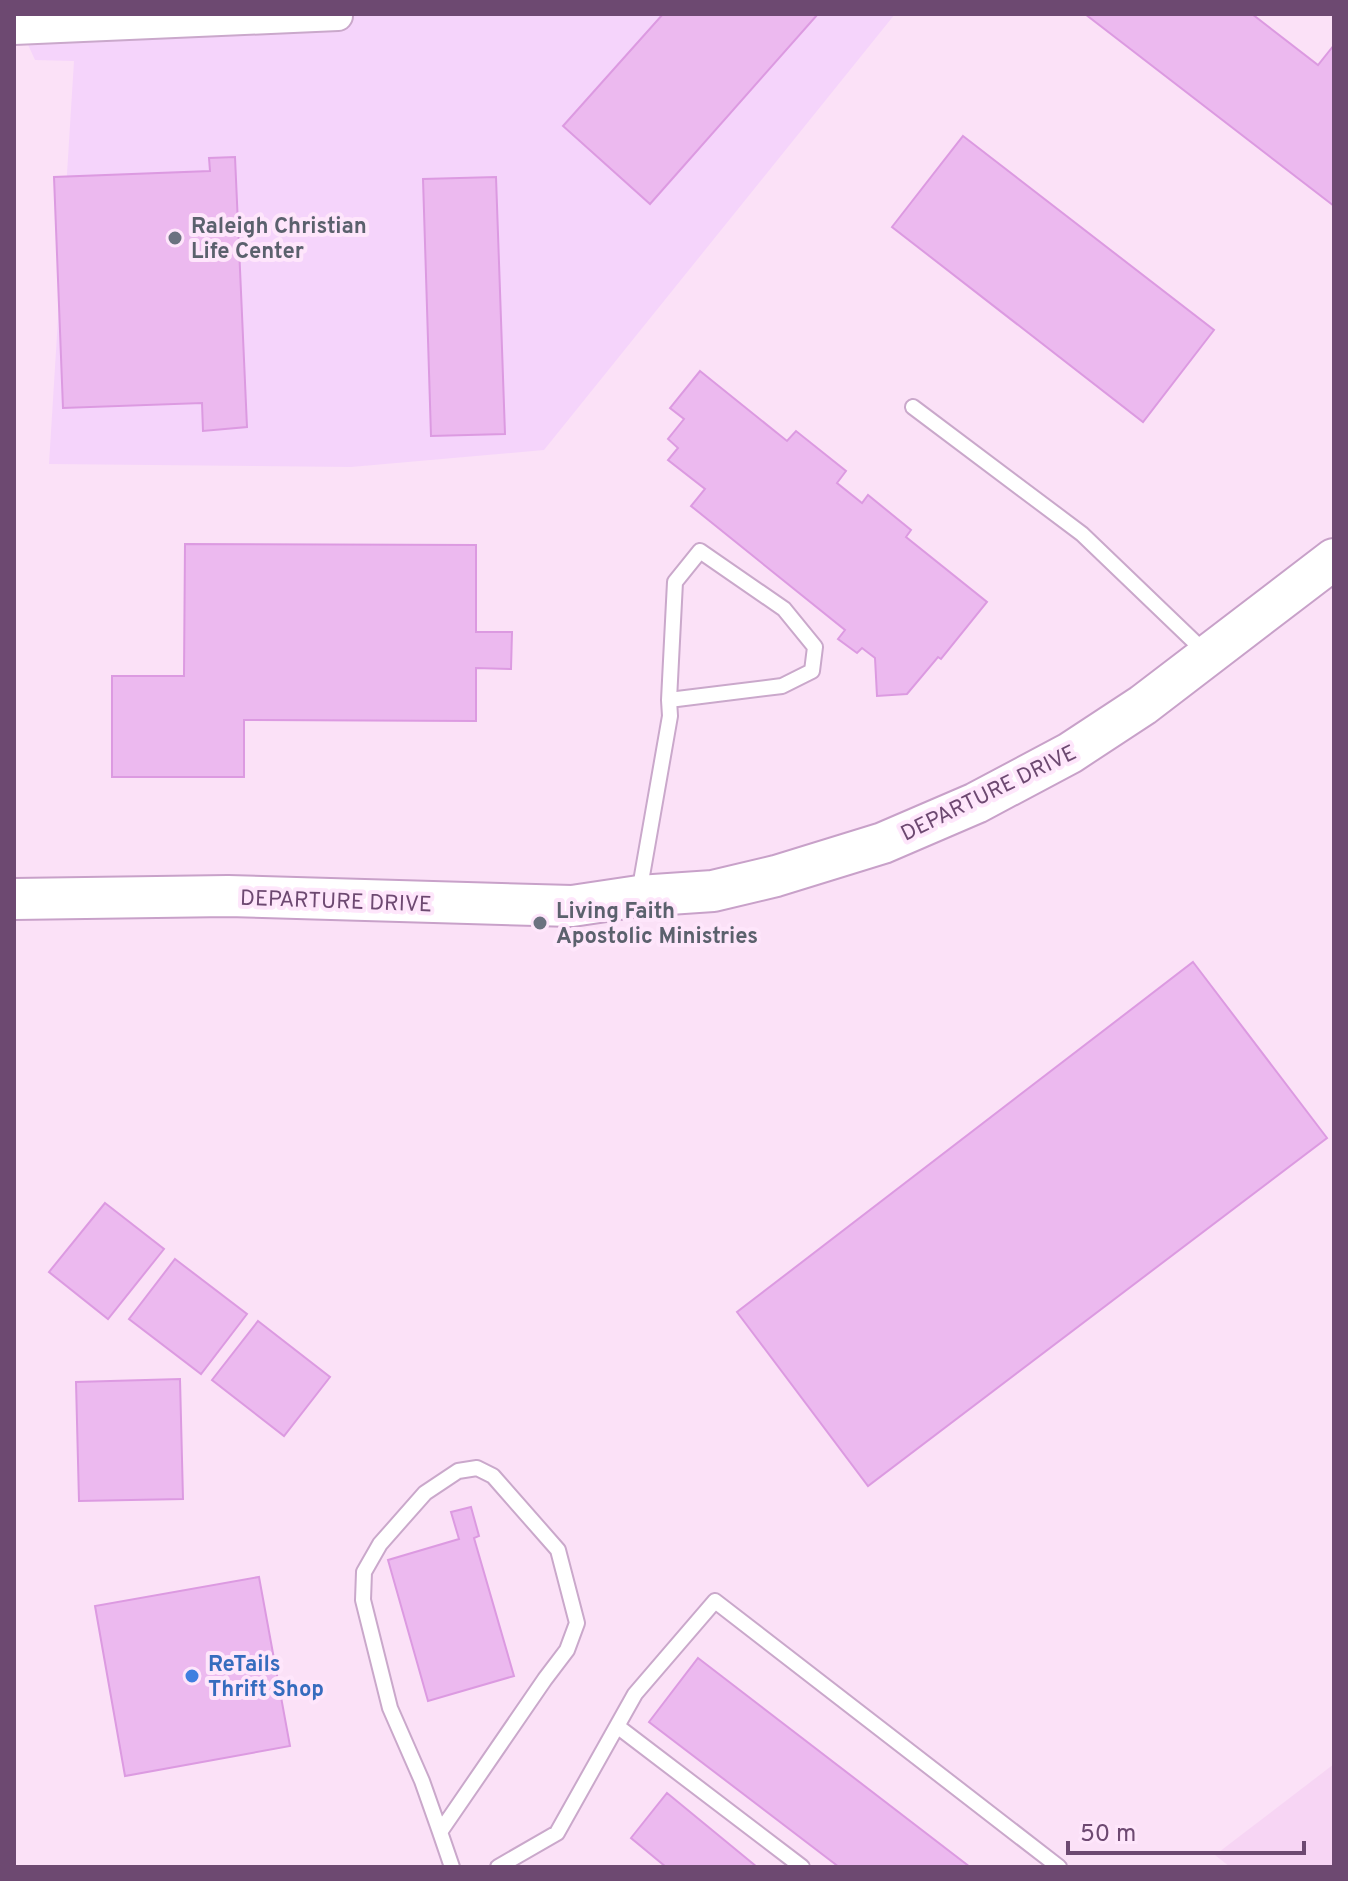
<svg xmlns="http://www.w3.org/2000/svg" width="1348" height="1881" viewBox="0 0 1348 1881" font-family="Overpass,sans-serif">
<rect width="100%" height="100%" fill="#fbe1f7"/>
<!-- residential -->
<path fill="#f7d5f4" d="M1334,1764V1867H1230L1215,1855Z"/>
<!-- commercial -->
<path fill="#f5d4fb" d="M14,14H895L544,450L351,467L49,464L74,61L35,60Z"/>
<!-- building -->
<path fill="#ecb9ef" stroke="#dc9ae1" stroke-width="2" d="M663,14H818L650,204L563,126Z
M1085,14H1252L1318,65L1334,45V206Z
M963,136L1214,330L1143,422L892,227Z
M235,157L247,427L203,431L202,403L63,408L54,177L210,171L209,158Z
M496,177L505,434L431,436L423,179Z
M700,371L787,441L796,431L846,471L837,483L862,503L868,495L911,530L906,537L987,602L941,659L938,657L907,694L877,696L875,658L862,648L857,653L838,639L845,630L691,506L705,489L668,460L678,448L668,439L684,419L670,408Z
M185,544L476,545V632H512L511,669L476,668V721L244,720V777H112V676H184Z
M1193,962L1327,1138L868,1486L737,1312Z
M105,1203L164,1249L108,1319L49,1272Z
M175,1259L247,1314L201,1374L129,1319Z
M258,1321L330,1377L284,1436L212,1380Z
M180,1379L183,1499L79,1501L76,1382Z
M471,1507L479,1536L474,1538L514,1676L428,1701L388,1560L459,1539L451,1512Z
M259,1577L290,1746L125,1776L95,1606Z
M698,1658L970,1867H839L649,1722Z
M667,1793L757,1867H666L631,1838Z"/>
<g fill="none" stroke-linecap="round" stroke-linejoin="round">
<defs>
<path id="lane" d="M913,407L1082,534L1206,653
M639,893L670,716L669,700L675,582L700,551L784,609L815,647L812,671L782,686L669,700
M617,1726L802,1867
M440,1832L545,1679L567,1650L577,1623L558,1550L493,1476L477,1468L458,1471L425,1493L380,1544L364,1572L363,1600L390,1708L422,1781L440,1832L452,1867
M498,1867L557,1833L635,1694L715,1601L1059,1867"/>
<path id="street" d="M14,30L338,16"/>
<path id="secondary" d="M14,899L228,896L572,906L639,896L713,891L776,876L883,843L976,803L1070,753L1143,705L1334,559"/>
</defs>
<!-- lane casing -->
<use href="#lane" stroke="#caa8cb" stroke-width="18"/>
<!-- street casing -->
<use href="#street" stroke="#caa8cb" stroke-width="32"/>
<!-- secondary casing -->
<use href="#secondary" stroke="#c8a1c9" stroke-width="44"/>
<!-- lane -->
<use href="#lane" stroke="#fff" stroke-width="14"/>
<!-- street -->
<use href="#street" stroke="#fff" stroke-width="28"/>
<!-- secondary -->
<use href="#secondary" stroke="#fff" stroke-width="40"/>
</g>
<!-- markers -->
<g fill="#6b7280" stroke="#fee6fb" stroke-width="3">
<circle cx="175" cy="238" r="8"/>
<circle cx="540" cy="923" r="8"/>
</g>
<circle fill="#3f7fe0" stroke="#fee6fb" stroke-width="3" cx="192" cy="1676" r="8"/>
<g text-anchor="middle" stroke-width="8" stroke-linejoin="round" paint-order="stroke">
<!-- worship labels -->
<g font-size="22" font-weight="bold" fill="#5b616d" stroke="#fee6fb" text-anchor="start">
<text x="191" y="233">Raleigh Christian<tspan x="191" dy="25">Life Center</tspan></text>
<text x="556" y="918">Living Faith<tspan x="556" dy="25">Apostolic Ministries</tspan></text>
</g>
<!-- street labels -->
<g font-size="22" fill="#6d4971" stroke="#fee6fb">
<text transform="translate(988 792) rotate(-26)" y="8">DEPARTURE DRIVE</text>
<text transform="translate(336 900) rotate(2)" y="8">DEPARTURE DRIVE</text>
</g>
<!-- shop labels -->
<g font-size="22" font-weight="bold" fill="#366cbe" stroke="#fee6fb" text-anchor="start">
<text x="208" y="1671">ReTails<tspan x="208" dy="25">Thrift Shop</tspan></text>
</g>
</g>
<!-- border -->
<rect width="1348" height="1881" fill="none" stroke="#6d4971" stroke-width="32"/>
<!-- scale -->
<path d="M1068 1841v12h236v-12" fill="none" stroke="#6d4971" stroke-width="4"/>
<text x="1080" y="1841" font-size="24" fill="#6d4971" stroke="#fee6fb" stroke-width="6" paint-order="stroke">50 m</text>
</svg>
